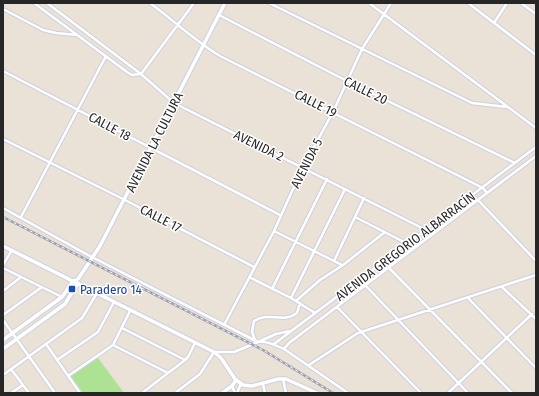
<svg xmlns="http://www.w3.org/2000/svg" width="539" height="396" viewBox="0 0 539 396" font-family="'Fira Sans Condensed',sans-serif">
<rect width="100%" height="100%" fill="#eae2d7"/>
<!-- green -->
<path fill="#ade193" d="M98,358L124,393H83L71,376Z"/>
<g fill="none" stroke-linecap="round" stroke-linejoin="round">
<defs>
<path id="minor" d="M34,3L127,72L132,75L140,74
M47,3L141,74L174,103L420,227L425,231
M150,3C173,20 195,41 220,56L483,188L487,193
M269,3L472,103L507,107
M369,3L536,128
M468,3L536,55
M521,3L536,14
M3,9L43,30L56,33L77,35
M219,15L347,81L515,163
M494,23L507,3
M3,71L280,215
M141,74L194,3
M3,139L125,200L254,267
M478,200L536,261
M3,208L90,256L258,342L276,334L290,331
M21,217L106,56
M355,217L408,244
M274,231L342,265
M334,261L364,198
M3,265L12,250
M3,268L62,297
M389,268L512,393
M249,277L291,298L315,313
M365,285L468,393
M502,287L536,319
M272,289L327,179
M3,291L21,277
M291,298L345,189
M468,298L536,368
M296,301L320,280L343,265L385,232
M337,307L421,393
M3,315L42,287
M3,320L55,393
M224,325L274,231L303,167L333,112L362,49L391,3
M122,328L185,360
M255,340L252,332L254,321C270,311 283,324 297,313L300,303
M46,344L80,393
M274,344L536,147
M113,345L168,373
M284,349L289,343L536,156
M57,360L98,332L114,302
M309,365L358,333L536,275
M11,369L29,393
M3,375L82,318L97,293
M68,376L113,345L130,311
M283,379L286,393
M263,384L265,393
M232,386L235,393
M11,393L23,385
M142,393L185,360L188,357L195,343
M175,393L200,374L214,352H234L258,342C267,341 275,345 284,349L348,393
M237,393L241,384
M448,393L532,314"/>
<path id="tertiary" d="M73,281L78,279L100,246L225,3
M222,393L232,386L236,380"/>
<path id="secondary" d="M3,246L214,352L221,358L235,379L243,385L252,386L278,379H286L317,393
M3,340L62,297L73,281
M3,349L65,304L78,283"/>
</defs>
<!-- minor casing -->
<use href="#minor" stroke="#cdd0e0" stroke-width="4.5"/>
<!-- tertiary casing -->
<use href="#tertiary" stroke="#cdd0e0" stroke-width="5.5"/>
<!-- secondary casing -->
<use href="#secondary" stroke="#cdd0e0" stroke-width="5.5"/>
<!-- minor -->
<use href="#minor" stroke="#fff" stroke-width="2.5"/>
<!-- tertiary -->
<use href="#tertiary" stroke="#fff" stroke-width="3.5"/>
<!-- secondary -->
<use href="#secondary" stroke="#fff" stroke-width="3.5"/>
<defs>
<path id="rail" d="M3,217L263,350L333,393"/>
</defs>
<!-- rail casing -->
<use href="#rail" stroke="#9b9eb1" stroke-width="2.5"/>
<!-- rail -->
<use href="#rail" stroke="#fff" stroke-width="1" stroke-dasharray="3" stroke-linecap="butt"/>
</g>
<!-- markers -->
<rect fill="#1a4fb4" stroke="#fff" stroke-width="1.5" x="68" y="285" width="8" height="8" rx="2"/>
<g text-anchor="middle" stroke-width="3" stroke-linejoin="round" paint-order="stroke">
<!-- street labels -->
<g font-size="13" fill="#262626" stroke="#fff">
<text transform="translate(366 90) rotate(26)" y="5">CALLE 20</text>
<text transform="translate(316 103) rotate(27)" y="5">CALLE 19</text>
<text transform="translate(110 126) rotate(28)" y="5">CALLE 18</text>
<text transform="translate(154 142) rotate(-63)" y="5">AVENIDA LA CULTURA</text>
<text transform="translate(259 145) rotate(26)" y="5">AVENIDA 2</text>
<text transform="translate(306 163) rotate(-63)" y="5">AVENIDA 5</text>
<text transform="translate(161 218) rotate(27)" y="5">CALLE 17</text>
<text transform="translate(405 246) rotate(-37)" y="5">AVENIDA GREGORIO ALBARRACÍN</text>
</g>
<!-- transit labels -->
<g font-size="13" fill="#164399" stroke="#fff" text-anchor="start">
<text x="80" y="294">Paradero 14</text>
</g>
</g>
<!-- border -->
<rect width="539" height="396" fill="none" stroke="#262626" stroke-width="8"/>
</svg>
